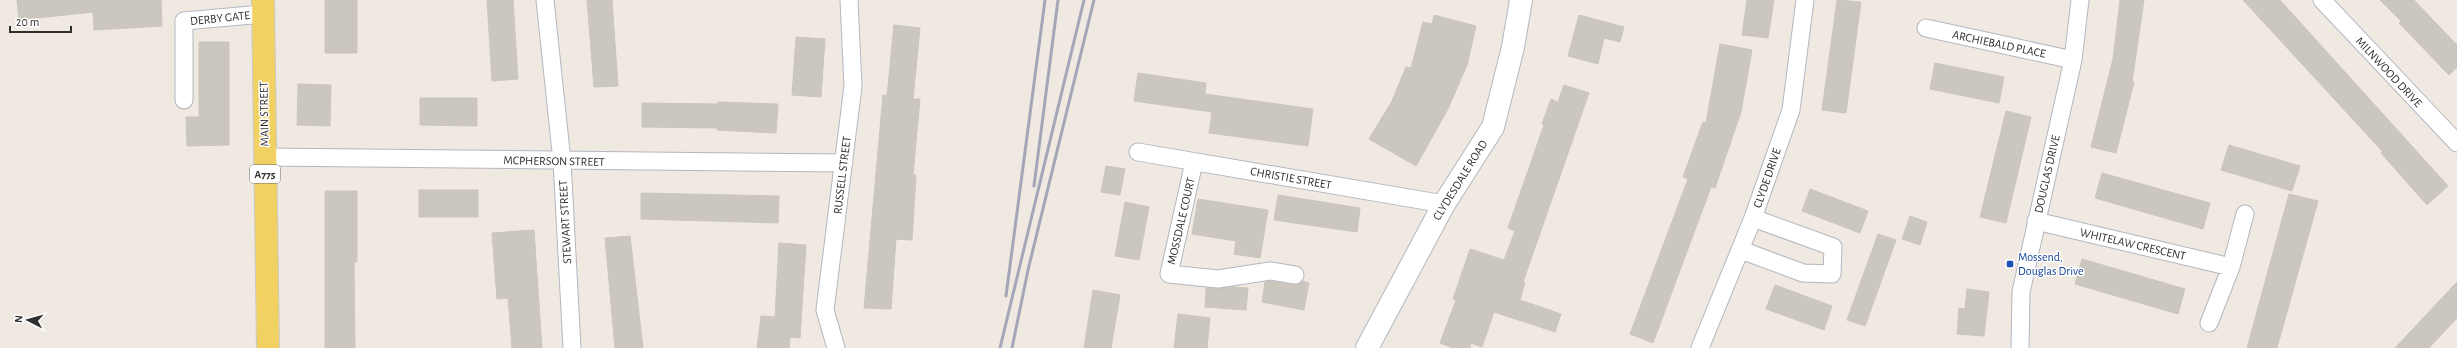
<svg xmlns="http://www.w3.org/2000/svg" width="2457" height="348" viewBox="0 0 2457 348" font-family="'Alegreya Sans',sans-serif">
<rect width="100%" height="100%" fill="#efe9e1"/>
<!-- building -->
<path fill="#cbc7bf" stroke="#cbc5ba" d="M17,0H161L162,26L94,30L93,12L19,20Z
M325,0H357V53H325Z
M487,0H513L518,79L492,81Z
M587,0H612L618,86L594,87Z
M1747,0H1774L1768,38L1742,35Z
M1837,0L1861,2L1846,113L1822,110Z
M2120,0H2144L2132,82H2134L2116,153L2091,147L2113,59Z
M2243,0H2280L2448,186L2427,205L2381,153L2383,152Z
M2380,0H2414L2457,45V67L2449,75L2399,23L2401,21Z
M1434,15L1476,26L1467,65L1448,109L1416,166L1369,139L1392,101L1406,67L1411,68L1423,22L1432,24Z
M1579,15L1624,27L1620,42L1604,38L1598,64L1568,56Z
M894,25L920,28L913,99H920L913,175H916L912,240L896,239L891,309L864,308L883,95L887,96Z
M796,37L825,39L821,97L792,95Z
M199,42H229V145L187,146L186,117H199Z
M1720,44L1752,50L1741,112L1715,188L1711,187L1653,343L1630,334L1688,179L1683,177L1703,122L1706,123Z
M1935,63L2004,77L1999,103L1930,89Z
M1138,73L1206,83L1205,94L1313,109L1308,146L1209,133L1212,112L1134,101Z
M298,84L331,85L330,126L297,125Z
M1564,85L1589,93L1523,282L1525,283L1520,300L1561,314L1555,332L1494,312L1482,347L1471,343L1470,348H1453L1440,343L1456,300L1453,299L1470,249L1504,260L1515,231L1508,228L1544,125L1542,124L1551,99L1558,102Z
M420,98H477V126L420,125Z
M718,102L778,104L776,133L717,130V128L642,127V103L718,104Z
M2006,111L2031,117L2006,223L1980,217Z
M2229,145L2300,166L2292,191L2221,170Z
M1106,166L1125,169L1120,195L1101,192Z
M2102,173L2210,203L2203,229L2095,198Z
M1810,189L1868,211L1860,233L1802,211Z
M419,190H478V217H419Z
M325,191H357V262H354L355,348H325Z
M641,193L779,196L778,223L641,219Z
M2289,194L2318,201L2277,348H2247Z
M1278,195L1360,208L1357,232L1274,220Z
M1198,199L1268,210L1260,258L1234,254L1236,241L1192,234Z
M1125,202L1149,207L1139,260L1115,256Z
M1910,216L1927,222L1920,245L1902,239Z
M534,230L542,348H512L508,298L497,299L492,233Z
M1878,234L1896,240L1865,326L1847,320Z
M630,236L643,348H615L605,238Z
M779,243L806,245L800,338L790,337L789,348H757L761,316L775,317Z
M2082,259L2185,289L2178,314L2075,284Z
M1270,281L1294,285L1303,281L1309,283L1304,310L1262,302L1265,282Z
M2457,282V318L2429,348H2395Z
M1775,285L1832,306L1824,330L1766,309Z
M1234,287L1248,288L1246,310L1205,307L1206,288Z
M1967,289L1989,292L1984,336L1957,334L1959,308L1965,309Z
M1093,290L1120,295L1111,348H1084Z
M1178,314L1210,318L1207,348H1174Z"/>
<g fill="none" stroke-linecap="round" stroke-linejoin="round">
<defs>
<path id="street" d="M545,0L562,161L572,348
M2322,0L2457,143
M1926,28L2073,60
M184,100V21L263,14
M1138,152L1444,204
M265,157L844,163
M1194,162L1169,274L1218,279L1270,271L1295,275
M2036,221L2231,267
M1741,250L1803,273L1832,274L1833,247L1753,218
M2209,323L2231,267L2245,214
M836,348L825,310L853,86L849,0
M1700,348L1753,218L1791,110L1805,0
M2020,348L2021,292L2073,60L2080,0"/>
<path id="secondary" d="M1367,348L1444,204L1493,127L1513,47L1521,0"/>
<path id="primary" d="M263,0L268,348"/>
</defs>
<!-- street casing -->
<use href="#street" stroke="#b4b7c1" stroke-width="19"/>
<!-- secondary casing -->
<use href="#secondary" stroke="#b4b7c1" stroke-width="24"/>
<!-- primary casing -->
<use href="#primary" stroke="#c9c9c9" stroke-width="24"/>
<!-- street -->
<use href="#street" stroke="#fff" stroke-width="17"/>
<!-- secondary -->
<use href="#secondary" stroke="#fff" stroke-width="22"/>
<!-- primary -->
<use href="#primary" stroke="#f2d163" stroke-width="22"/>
<!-- rail -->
<path stroke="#a3a6b8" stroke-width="3" d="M1034,186L1058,0
M1006,296L1045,0
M1000,348L1084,0
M1012,348L1028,270L1094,0"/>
</g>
<!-- markers -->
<rect fill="#1a4fb4" stroke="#fff" stroke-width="1.5" x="2006" y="260" width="8" height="8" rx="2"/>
<g text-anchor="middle" stroke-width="3" stroke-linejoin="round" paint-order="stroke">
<!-- shield labels -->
<rect fill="#fff" stroke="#6d6d6d" stroke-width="1" x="250" y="165" width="30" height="18" rx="3"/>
<g font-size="11" font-weight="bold" fill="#2e2e2e">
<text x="265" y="178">A775</text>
</g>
<!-- street labels -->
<g font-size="12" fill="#2e2e2e" stroke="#fff">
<text transform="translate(220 18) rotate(-6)" y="4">DERBY GATE</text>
<text transform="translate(1999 44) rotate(12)" y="4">ARCHIEBALD PLACE</text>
<text transform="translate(2389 72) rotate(47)" y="4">MILNWOOD DRIVE</text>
<text transform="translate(264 114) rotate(-91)" y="4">MAIN STREET</text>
<text transform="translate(554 161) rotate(1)" y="4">MCPHERSON STREET</text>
<text transform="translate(2047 174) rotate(-77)" y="4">DOUGLAS DRIVE</text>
<text transform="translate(842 175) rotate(-83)" y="4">RUSSELL STREET</text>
<text transform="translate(1291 178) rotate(10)" y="4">CHRISTIE STREET</text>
<text transform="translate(1767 178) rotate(-71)" y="4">CLYDE DRIVE</text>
<text transform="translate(1460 180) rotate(-58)" y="4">CLYDESDALE ROAD</text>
<text transform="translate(1181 221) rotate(-77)" y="4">MOSSDALE COURT</text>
<text transform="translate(565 222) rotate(-93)" y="4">STEWART STREET</text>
<text transform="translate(2133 244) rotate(13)" y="4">WHITELAW CRESCENT</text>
</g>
<!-- transit labels -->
<g font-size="12" fill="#164399" stroke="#fff" text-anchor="start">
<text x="2018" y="261">Mossend,<tspan x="2018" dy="14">Douglas Drive</tspan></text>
</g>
</g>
<!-- north arrow -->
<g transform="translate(28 320) rotate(276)" stroke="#ffffff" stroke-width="3" paint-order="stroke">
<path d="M0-3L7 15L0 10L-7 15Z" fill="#2e2e2e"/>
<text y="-6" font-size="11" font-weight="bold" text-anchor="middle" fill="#2e2e2e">N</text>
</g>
<!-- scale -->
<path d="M10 26v6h61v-6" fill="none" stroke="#2e2e2e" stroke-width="2"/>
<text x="16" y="26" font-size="12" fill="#2e2e2e" stroke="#ffffff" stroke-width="3" paint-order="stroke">20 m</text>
</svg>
